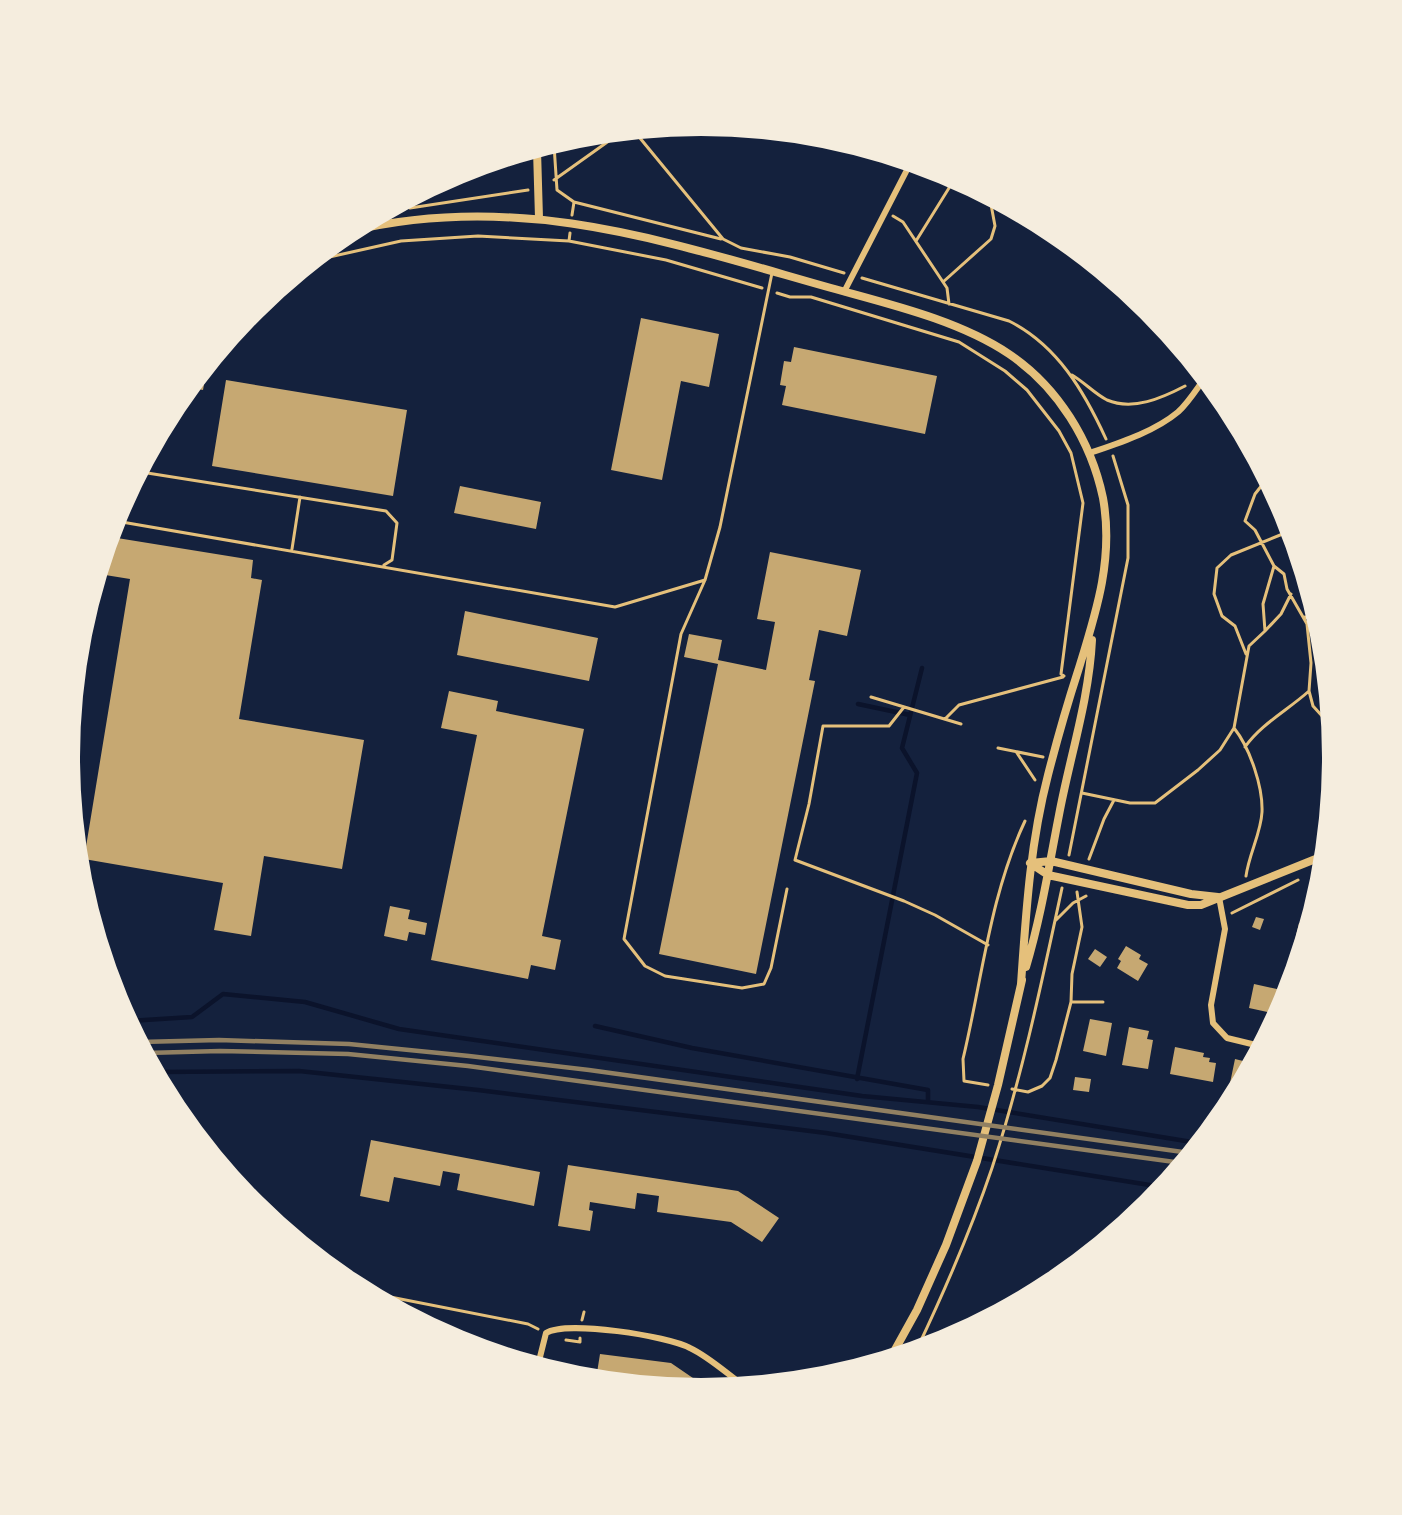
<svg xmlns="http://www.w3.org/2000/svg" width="1402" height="1515" viewBox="0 0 1402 1515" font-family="'IBM Plex Sans',sans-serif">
<rect width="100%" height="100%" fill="#14213d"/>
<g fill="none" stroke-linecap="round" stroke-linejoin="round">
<!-- stream -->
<path stroke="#0b132b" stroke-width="4.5" d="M858,704L910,715
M129,1021L192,1017L223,994L305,1002L399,1029L862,1096L978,1107L1198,1143
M595,1026L692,1048L928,1090V1102
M156,1072L299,1071L478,1090L826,1133L1162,1187
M857,1079L917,773L902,748L922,668"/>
</g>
<!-- building -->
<path fill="#c6a872" d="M1110,279L1125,292H1124L1107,284Z
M641,318L719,334L709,387L681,381L662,480L611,470Z
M794,347L937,376L925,434L782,405L786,386L780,385L784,361L791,362Z
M199,378L205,379L203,390L192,388Z
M226,380L407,410L393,496L212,466Z
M460,486L541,502L536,529L454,513Z
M111,537L253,560L251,578L262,580L239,719L364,740L342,869L264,856L251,936L214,930L223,883L84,859L130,579L99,574Z
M770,552L861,570L847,636L819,630L809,680L815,681L756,974L659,954L718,664L684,657L689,634L722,640L718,660L766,670L775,622L757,619Z
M465,611L598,638L589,681L457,655Z
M449,691L498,701L496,711L584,729L542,936L561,940L555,970L531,965L528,979L431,960L477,735L441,728Z
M390,906L410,910L408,919L427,923L425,935L409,932L407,941L384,936Z
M1256,917L1264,919L1260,930L1252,927Z
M1299,923L1308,924L1301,945L1294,944Z
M1126,946L1141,955L1139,959L1148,964L1138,981L1117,968L1121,961L1118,959Z
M1095,949L1107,957L1100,967L1088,959Z
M1254,984L1286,991L1277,1014L1249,1008Z
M1090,1019L1112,1023L1106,1056L1083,1051Z
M1129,1027L1149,1031L1147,1039L1153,1040L1148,1069L1122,1065Z
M1175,1047L1204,1053L1203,1057L1210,1058L1209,1062L1216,1063L1213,1082L1170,1074Z
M1235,1059L1251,1063L1237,1089L1229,1088Z
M1075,1077L1091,1079L1089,1092L1073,1090Z
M371,1140L540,1172L534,1206L457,1190L460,1174L443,1171L440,1186L394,1177L389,1202L360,1196Z
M568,1165L738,1191L779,1218L762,1242L731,1222L657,1212L659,1196L637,1193L635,1209L590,1202L589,1210L593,1211L590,1231L558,1226Z
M600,1354L671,1363L709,1389L596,1379Z"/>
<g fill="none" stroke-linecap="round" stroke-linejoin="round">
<!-- path -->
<path stroke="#e5c07b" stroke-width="3" d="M635,132L723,239L741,248L790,257L844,273
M640,138L649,131
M554,145L557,190L574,202
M554,180L620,133
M410,208L528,190
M572,215L574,202L721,239
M893,216L903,222L947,288L949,304
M569,241L666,260L762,288
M916,241L949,188L950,177
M316,260L401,241L478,236L569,241L570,233
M862,278L1009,321C1057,345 1084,391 1106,439
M943,282L991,239L995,226L990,199
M777,293L790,297H811L959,342L1005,371L1027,390L1059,431L1071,453L1083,503L1061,674L1064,676
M1072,375C1084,382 1095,394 1107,400C1133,411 1162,398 1185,386
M1274,566L1284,574L1287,589L1307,624L1311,663L1309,691L1313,706L1323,717L1332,742
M1305,617L1317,621
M1265,631L1281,614L1291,594
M1246,654L1235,626L1222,616L1214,594L1217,568L1231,555L1290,531
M871,697L961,724
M904,707L889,726H823L809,804L795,860L904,901L935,915L988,945
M1323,717L1328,704
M945,719L959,705L1063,677
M1234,728C1250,748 1263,787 1262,812C1261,833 1249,854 1246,876
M1245,747C1261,724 1288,710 1309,691
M998,748L1043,757
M1017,753L1035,780
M1082,793L1130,803H1155L1198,770L1220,750L1234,728L1249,646L1265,631L1263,604L1274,566L1255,530L1245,521L1255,494L1266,480
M1069,855L1128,558V505L1113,456
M1089,859L1104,819L1114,800
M1232,913L1298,880
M1056,920L1073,903L1086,896
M1071,1002H1103
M988,1085L964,1081L963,1059C982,980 990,895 1025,821
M1012,1089L1028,1092L1042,1086L1050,1078L1056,1060L1071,1002L1072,974L1082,927L1077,892
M370,1293L528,1324L538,1329
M582,1320L584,1312
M566,1340L580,1342V1338
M917,1349C945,1290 971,1230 992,1168C1022,1077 1042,981 1062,888"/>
<!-- service -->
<path stroke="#e5c07b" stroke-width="3" d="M772,273L720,527L705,580L681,634L624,939L645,966L665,976L742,988L764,984L771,968L787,889
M141,472L386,511L397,523L392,560L384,565
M116,521L615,607L705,580
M292,549L300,497"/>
<!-- minor -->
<path stroke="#e5c07b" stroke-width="6" d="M844,292L910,164
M1090,453C1119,443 1154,432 1178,412C1188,403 1196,390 1204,379
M1219,897L1225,929L1211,1005L1213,1023L1227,1038L1260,1046
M538,1365L546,1333C566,1320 668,1336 690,1348C709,1357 726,1373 743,1385"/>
<!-- tertiary -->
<path stroke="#e5c07b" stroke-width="8" d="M537,150L539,218
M351,231C519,191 665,241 824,286C884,303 957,319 1009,354C1058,387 1091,441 1103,498C1114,559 1096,613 1078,671C1067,705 1057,740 1048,775C1030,844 1026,913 1021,984
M1030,863L1048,875L1188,905H1201L1323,856
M1031,863L1051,861L1191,894L1218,897
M1026,967C1041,917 1049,866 1059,815C1070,756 1089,700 1092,640
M891,1357L917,1310L946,1245L977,1161L998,1085L1022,980"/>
<!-- rail -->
<path stroke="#918062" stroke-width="4.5" d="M140,1042L219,1040L349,1044L469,1056L589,1070L1190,1153
M146,1053L220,1051L348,1054L468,1066L1182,1163"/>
</g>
<!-- crop -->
<path d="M0 0H1402V1515H0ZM80 757a621 621 0 1 1 1242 0a621 621 0 1 1-1242 0Z" fill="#f5edde" fill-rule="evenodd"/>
</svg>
